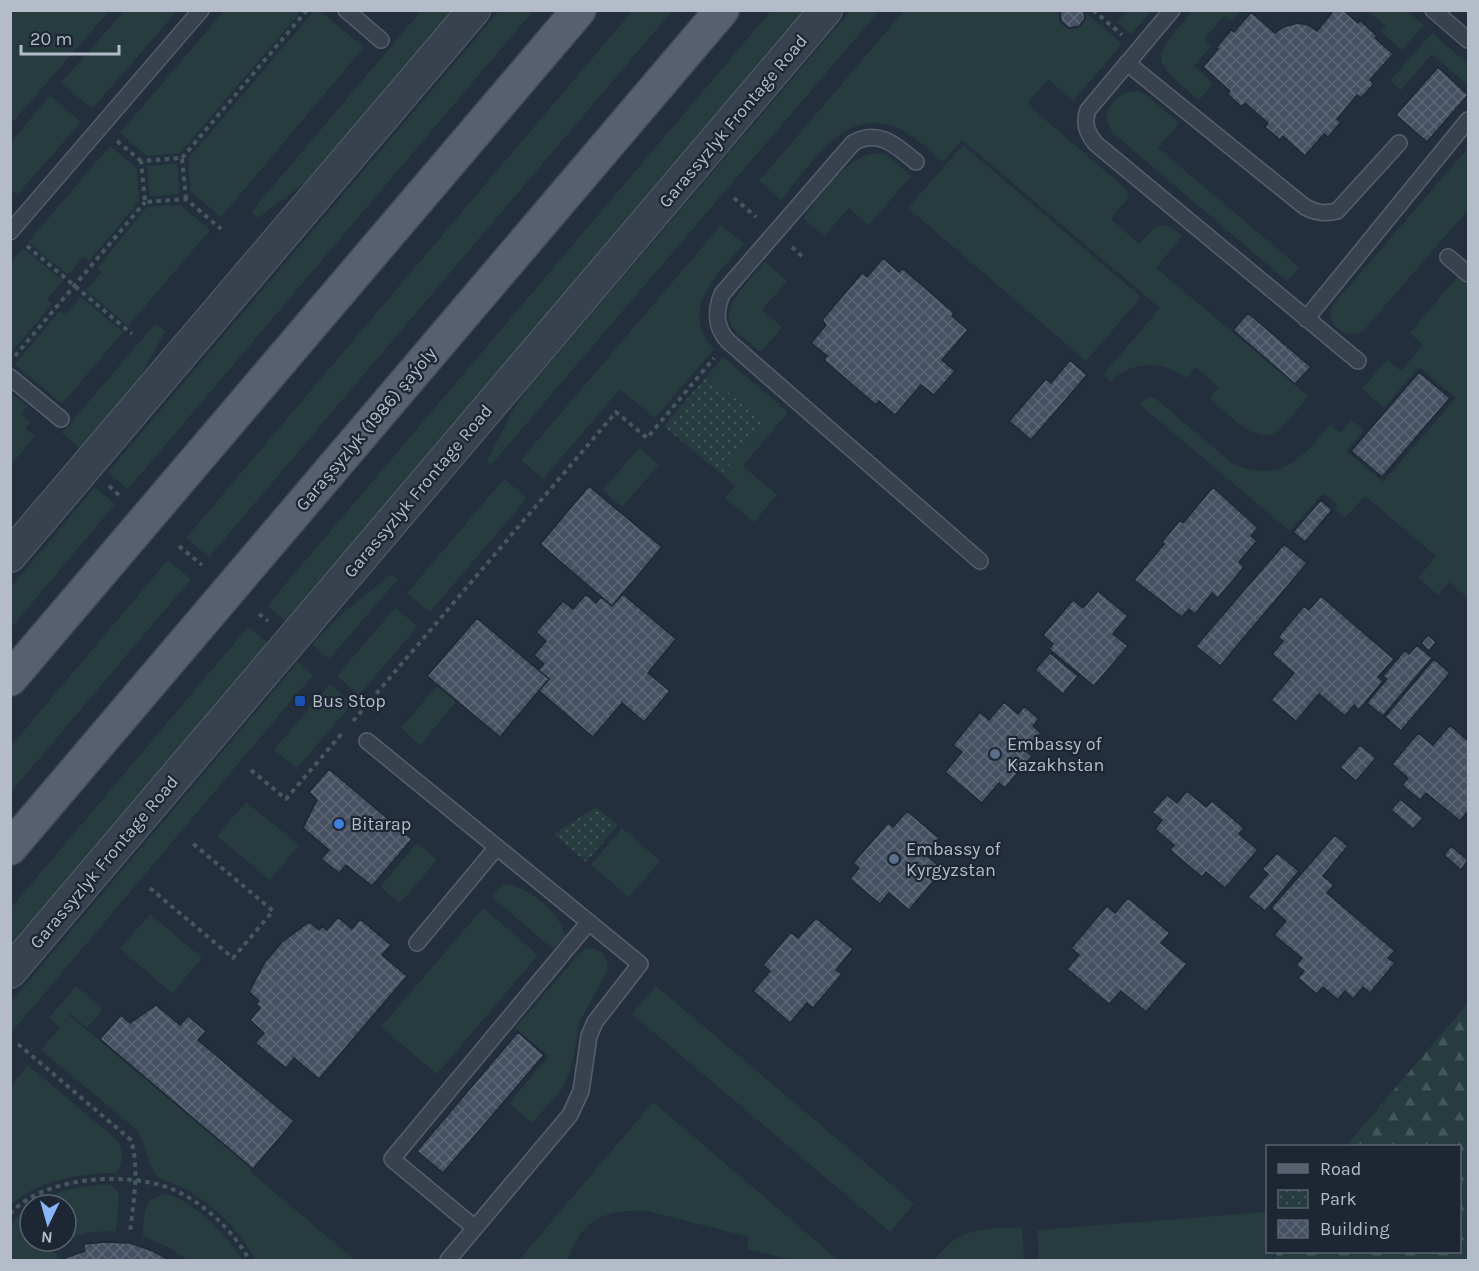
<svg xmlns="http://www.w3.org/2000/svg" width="1479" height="1271" viewBox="0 0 1479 1271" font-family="Karla,sans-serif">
<defs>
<pattern id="forest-firs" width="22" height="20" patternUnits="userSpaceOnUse" patternTransform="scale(1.5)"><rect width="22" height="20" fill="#263c3f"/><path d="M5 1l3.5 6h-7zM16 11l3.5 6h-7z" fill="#435659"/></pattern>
<pattern id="park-dots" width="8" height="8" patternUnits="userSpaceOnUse" patternTransform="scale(1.5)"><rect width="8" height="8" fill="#263c3f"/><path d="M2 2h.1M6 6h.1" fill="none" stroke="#435659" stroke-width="1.8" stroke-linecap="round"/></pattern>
<pattern id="building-cross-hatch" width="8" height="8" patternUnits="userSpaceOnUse" patternTransform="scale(1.5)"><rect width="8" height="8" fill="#455162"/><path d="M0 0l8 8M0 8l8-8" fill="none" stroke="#5d6877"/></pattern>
</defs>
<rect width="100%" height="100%" fill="#242f3e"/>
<!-- green -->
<path fill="#263c3f" d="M11,10L109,11L11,124L10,11Z
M633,10L672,11L209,557L186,538Z
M124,11H177L92,109L61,83Z
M224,11H301L180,153L147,156L120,133Z
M314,11H320L364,47L221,217L191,192L188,159Z
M421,11H454L313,177L258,218L251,212Z
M499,11H533L128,489L108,472Z
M771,11H806L287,622L267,606Z
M850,11H879L491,465L487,461L514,408L530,386Z
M904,11H1058L1059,22L1068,29L1079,28L1086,19V13L1122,44L1073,101L1048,79L1027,104L1127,190L1128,198L1111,219L1139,244C1157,226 1158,216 1182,236L1156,268L1308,396C1299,407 1290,419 1280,429C1258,450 1227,412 1210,398L1219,387L1195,367L1186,378C1165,360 1128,361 1111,382L1103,375L1160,308L962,140L943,162C931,151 918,139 904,131C848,100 812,163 781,200L759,181Z
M1127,11H1151L1131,34L1117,22Z
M1193,11H1241L1231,21L1224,16L1204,39L1211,46L1194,66L1213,83L1199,100C1148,57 1151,60 1193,11Z
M1368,11H1406L1424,25L1402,50L1381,32L1386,26Z
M1432,33L1468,64V85L1432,54L1401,90L1390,81Z
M1137,91L1146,95L1179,123L1158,148L1299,267L1287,281L1113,133C1098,113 1114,92 1137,91Z
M50,96L81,122L17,195L11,189V142Z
M963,145L1141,297L1086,361L908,208Z
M110,146L137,168L139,201L89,261L83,257L68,275L28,242Z
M1468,148V210L1363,331C1346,342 1324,323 1333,305Z
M879,153L888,156L911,176L869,225L849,208L824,236L803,218C822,195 847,153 879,153Z
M177,164L180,194L150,196L147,166Z
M180,205L210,230L128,326L86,290L102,272L97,268L147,207Z
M721,225L744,244C718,274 677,309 714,349L655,418L620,389L543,479L521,460Z
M23,248L63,281L47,299L52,304L11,353V263Z
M765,262L787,281L762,310L782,327L761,352C752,344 739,336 732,327C718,308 754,276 765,262Z
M1458,276L1468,284V598L1449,582L1438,595L1418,578L1436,556L1365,496L1345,518L1334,508L1337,504L1323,493L1290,531L1138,403L1149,397L1156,399L1233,464C1281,484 1301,459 1330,425L1340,433L1351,420L1364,430L1346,451L1383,482L1456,398L1419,367L1384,408L1362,389L1387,360L1401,371L1423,345L1410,333Z
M81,297L123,332L62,404L15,364L60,311L65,315Z
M156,323L165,331L136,386L82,450L62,433Z
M723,357L788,412L743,466L777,495L754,522L725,498L735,486L721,474L765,424L708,375Z
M11,393L27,407L21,414L30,422L25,428L35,436L11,465Z
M639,448L659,465L622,507L603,490Z
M504,479L527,498L430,612L407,593Z
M95,487L115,504L11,628V587Z
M168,560L191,579L11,792V746Z
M392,574L398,579L329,659L312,644L337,618Z
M395,608L418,626L359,695L337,676Z
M248,627L269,644L11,949V908Z
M298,662L313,675L11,1033V1002Z
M330,684L352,704L297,768L274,750Z
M437,686L456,702L420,745L401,728Z
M246,802L299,845L270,880L217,836Z
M622,828L660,861L629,897L591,865Z
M417,843L437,860L400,903L380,887Z
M503,884C528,886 560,911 565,936L553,949L492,897Z
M483,908L538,955L437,1074L381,1027Z
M150,914L202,958L172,993L120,949Z
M594,948C604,953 607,958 608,969L579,1023L573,1059L568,1076L561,1090L532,1123L509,1103L549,1056L515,1028L578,955L585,949Z
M76,986L103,1009L87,1028L71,1014L60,1027L49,1018Z
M656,986L914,1204L890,1232L632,1014Z
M70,1016L252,1169L250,1172L355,1260H344L342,1259L340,1260H256C240,1231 215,1206 186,1189C177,1184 163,1182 157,1175C145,1161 147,1143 136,1129L41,1050Z
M28,1065L118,1141C123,1151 124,1165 116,1173C81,1173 37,1180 11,1205V1086Z
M653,1102L838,1260H793L747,1249L749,1237L647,1211C605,1209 582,1218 568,1260H519Z
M110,1185L118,1191L119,1195L116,1231L91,1232L66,1239V1205H30V1241H61L51,1246L59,1259L11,1260V1224C34,1195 74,1185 110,1185Z
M165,1194C192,1199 229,1237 242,1260H187L170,1248L143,1236C144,1217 142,1198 165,1194Z
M1267,1212L1268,1252H1275L1270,1260H1039L1037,1230Z
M1022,1227L1024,1260H935C958,1226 985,1229 1022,1227Z"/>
<!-- forest -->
<path fill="url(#forest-firs)" d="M1468,1003V1260H1273L1278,1252H1460V1146H1346Z"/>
<!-- park -->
<path fill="url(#park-dots)" d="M708,375L765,424L721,474L664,426Z
M596,807L618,825L586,862L554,834Z"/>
<!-- building -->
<path fill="url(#building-cross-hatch)" stroke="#1f2835" stroke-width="1.5" d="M1084,10L1085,19L1079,26L1069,28L1061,21L1060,10Z
M1334,10H1343L1358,23L1360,20L1377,36L1375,38L1393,54L1370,80L1374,84L1361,98L1357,95L1337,119L1341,122L1328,137L1324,134L1305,156L1283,136L1280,140L1265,127L1268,123L1245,103L1242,107L1227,94L1230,91L1203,67L1218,49L1216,48L1231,30L1234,32L1251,12L1275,33L1283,27L1298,23L1308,25L1317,31Z
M1438,67L1468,95L1427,142L1396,115Z
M883,258L899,272L902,268L954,313L952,316L968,330L942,360L955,371L934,395L921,385L895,415L879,401L876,405L824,360L827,356L811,343L826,325L822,320L862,273L867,277Z
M1248,313L1311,367L1295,384L1233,330Z
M1070,360L1087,375L1031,440L1009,421L1046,379L1051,383Z
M1419,372L1450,398L1382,477L1351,451Z
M589,486L662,547L612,606L540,544Z
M1213,487L1258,528L1251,536L1257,541L1239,562L1244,567L1218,598L1212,593L1195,614L1189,609L1182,617L1134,580L1164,544L1162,542L1180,520L1183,523Z
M1321,500L1332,510L1305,542L1293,532Z
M1284,544L1307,563L1220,666L1196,646Z
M1098,591L1128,616L1113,634L1128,646L1094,686L1049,649L1053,644L1043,635L1073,600L1083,608Z
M586,594L596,603L601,597L612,606L623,594L676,639L648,673L670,691L644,722L622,703L593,737L539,691L549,679L538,670L544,664L534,655L546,641L536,632L563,601L573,609Z
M1321,596L1394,659L1378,677L1383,681L1359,710L1354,705L1345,716L1319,694L1296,721L1271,700L1294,673L1272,654L1283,641L1278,637L1304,606L1309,610Z
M477,618L549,679L500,737L427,676Z
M1428,635L1436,642L1429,651L1421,643Z
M1417,645L1432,658L1383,716L1367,703L1387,679L1383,676L1405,650L1409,654Z
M1050,653L1078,676L1063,694L1035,670Z
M1434,659L1450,673L1401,731L1385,717Z
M1004,702L1018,714L1024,706L1039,719L1033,726L1041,733L1026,751L1032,756L1005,788L999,783L982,803L945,772L962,752L953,745L980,712L989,720Z
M1450,725L1468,741V816L1466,813L1460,821L1426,793L1420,800L1402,785L1408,778L1392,764L1418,733L1433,745Z
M1360,745L1376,758L1356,781L1340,767Z
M329,769L412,839L372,886L346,865L339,873L321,859L329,850L303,828L317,800L309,792Z
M1187,791L1206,807L1212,801L1244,828L1239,834L1258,850L1225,888L1206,872L1202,877L1170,850L1174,845L1155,829L1162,820L1152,812L1167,795L1177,803Z
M1400,799L1423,818L1413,829L1391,810Z
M907,811L939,838L925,854L943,870L909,910L889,893L880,904L850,879L859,868L853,863L888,823L893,827Z
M1335,835L1348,846L1323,876L1334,885L1327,893L1395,951L1388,958L1395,963L1370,993L1363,987L1353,999L1345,991L1338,1000L1323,987L1317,994L1298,978L1304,971L1296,965L1302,958L1274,935L1286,921L1271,908Z
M1451,846L1468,860L1461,870L1444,855Z
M1277,853L1299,871L1265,911L1248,897L1268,874L1262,869Z
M1128,898L1170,933L1161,943L1187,964L1146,1012L1121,991L1109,1004L1067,969L1079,955L1071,948L1107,906L1115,913Z
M338,917L352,929L360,919L391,945L382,955L407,976L319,1079L294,1058L286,1068L255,1043L264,1033L250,1020L260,1008L256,1004L259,1001L249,992L265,962L282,942L309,922L319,930L322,926L327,930Z
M816,918L853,949L836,970L842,974L813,1008L807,1003L790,1023L753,991L770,971L763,965L791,932L798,938Z
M156,1005L180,1025L188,1016L206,1031L198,1040L294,1121L253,1169L100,1039L121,1015L130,1023Z
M518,1032L544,1055L443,1173L417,1151Z
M105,1242L130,1243L153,1251L169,1260H59L85,1251L84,1244Z"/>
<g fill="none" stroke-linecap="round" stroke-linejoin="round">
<defs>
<path id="lane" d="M346,10L381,40
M1172,10L1088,110C1083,123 1087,132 1095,143L1358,361
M1433,10L1468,40
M1127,63L1305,207C1316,213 1325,214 1337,211L1399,143
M916,162C897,146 878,128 853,143L722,294C715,312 715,327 728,341L980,561
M10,232L201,10
M1448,257L1468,274
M1306,319L1468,120
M10,377L61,419
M367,741L640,964L595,1022L589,1036L581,1091L570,1115L448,1260
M417,943L497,847
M475,1228L392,1159L589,922"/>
<path id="street" d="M10,556L474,10
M10,972L826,10"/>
<path id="primary" d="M10,679L579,10
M10,848L722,10"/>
</defs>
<!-- lane casing -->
<use href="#lane" stroke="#565f6c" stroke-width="18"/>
<!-- street casing -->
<use href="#street" stroke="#565f6c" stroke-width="34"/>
<!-- primary casing -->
<use href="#primary" stroke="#414a57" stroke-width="36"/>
<!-- path -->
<path stroke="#44595c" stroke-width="4" stroke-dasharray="4.5 4.5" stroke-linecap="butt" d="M1093,10L1122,35
M117,141L141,161
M182,158L307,10
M734,198L756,217
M186,199L182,158L141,161L145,202L186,199L221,229
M27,246L132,334
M792,247L805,259
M15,356L145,202
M109,486L121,497
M179,546L202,565
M259,614L268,621
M353,721L616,412L647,438L714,358
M251,770L286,799L344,731
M150,888L233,958L273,911L190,841
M18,1044L131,1140C140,1170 133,1203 130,1233
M10,1214C43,1176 128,1171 172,1189C203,1202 234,1231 249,1260"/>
<!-- lane -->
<use href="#lane" stroke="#38414e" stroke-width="15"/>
<!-- street -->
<use href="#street" stroke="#38414e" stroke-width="32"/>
<!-- primary -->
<use href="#primary" stroke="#56606e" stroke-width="33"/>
</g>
<!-- markers -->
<rect fill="#1a4fb4" stroke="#1d2633" stroke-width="2" x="294" y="695" width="12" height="12" rx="3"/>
<g fill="#5c6f8a" stroke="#1d2633" stroke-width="2">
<circle cx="995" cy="754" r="6"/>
<circle cx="894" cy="859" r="6"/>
</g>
<circle fill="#3f7fe0" stroke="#1d2633" stroke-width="2" cx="339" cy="824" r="6"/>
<g text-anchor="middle" stroke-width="4.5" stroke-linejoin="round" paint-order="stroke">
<!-- street labels -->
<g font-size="18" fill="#b4bcc9" stroke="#1d2633">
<text transform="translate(733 121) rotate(-50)" y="6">Garassyzlyk Frontage Road</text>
<text transform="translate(366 429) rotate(-50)" y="6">Garaşsyzlyk (1986) şaýoly</text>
<text transform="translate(418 491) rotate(-50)" y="6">Garassyzlyk Frontage Road</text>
<text transform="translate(104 862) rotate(-50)" y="6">Garassyzlyk Frontage Road</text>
</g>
<!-- poi labels -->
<g font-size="18" fill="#b4bcc9" stroke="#1d2633" text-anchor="start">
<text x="312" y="707">Bus Stop</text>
<text x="1007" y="750">Embassy of<tspan x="1007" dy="21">Kazakhstan</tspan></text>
<text x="351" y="830">Bitarap</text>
<text x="906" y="855">Embassy of<tspan x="906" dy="21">Kyrgyzstan</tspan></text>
</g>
</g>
<!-- border -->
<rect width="1479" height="1271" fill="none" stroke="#b4bcc9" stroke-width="24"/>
<!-- legend -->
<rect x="1266" y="1145" width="195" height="108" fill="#1d2633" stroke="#59626f" stroke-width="1.5"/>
<rect x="1278" y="1164" width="30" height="9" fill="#56606e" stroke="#59626f" stroke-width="1.5"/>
<text x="1320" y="1175" font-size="18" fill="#b4bcc9">Road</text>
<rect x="1278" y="1190" width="30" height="18" fill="url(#park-dots)" stroke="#59626f" stroke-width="1.5"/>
<text x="1320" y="1205" font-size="18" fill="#b4bcc9">Park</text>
<rect x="1278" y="1220" width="30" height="18" fill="url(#building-cross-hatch)" stroke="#59626f" stroke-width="1.5"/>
<text x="1320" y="1235" font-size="18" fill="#b4bcc9">Building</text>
<!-- north arrow -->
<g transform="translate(48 1223) rotate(185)"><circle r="28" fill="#1d2633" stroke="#59626f" stroke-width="1.5"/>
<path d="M0-4.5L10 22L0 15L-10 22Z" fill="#8ab4f8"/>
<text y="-9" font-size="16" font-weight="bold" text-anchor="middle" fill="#b4bcc9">N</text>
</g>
<!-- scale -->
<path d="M21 45v9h98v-9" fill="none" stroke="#b4bcc9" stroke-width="3"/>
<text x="30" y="45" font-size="18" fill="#b4bcc9" stroke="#1d2633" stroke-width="4.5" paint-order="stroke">20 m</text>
</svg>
